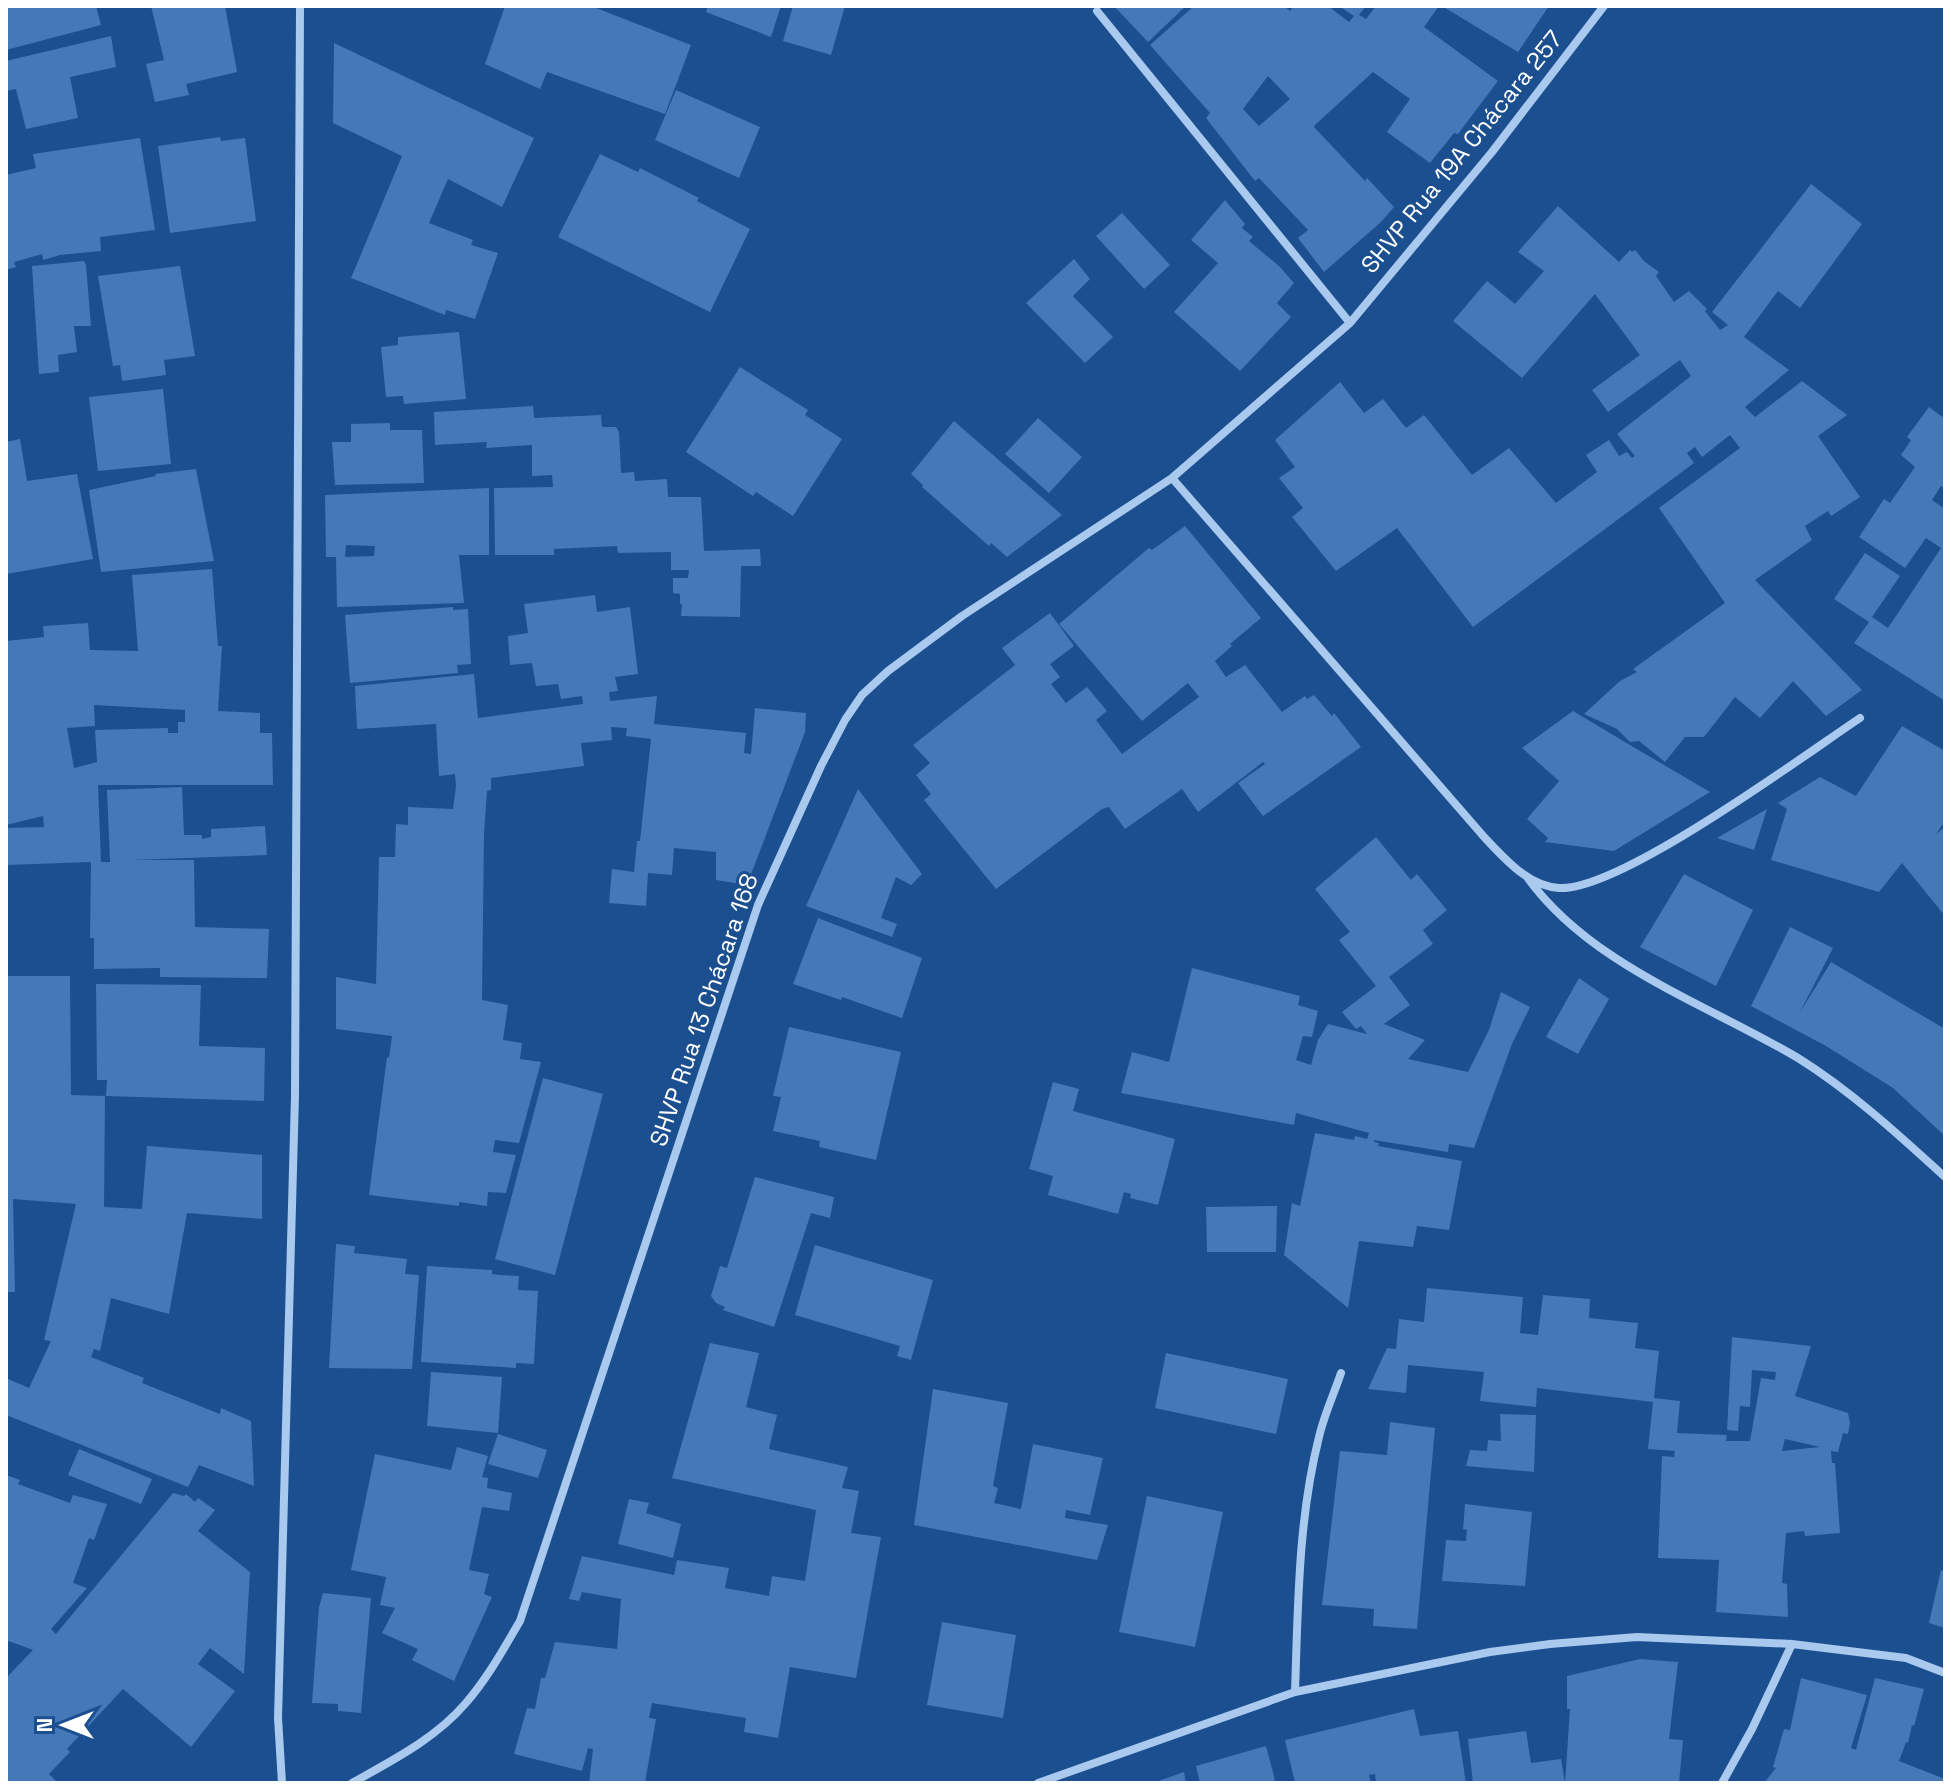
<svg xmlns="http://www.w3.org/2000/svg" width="1951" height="1789" viewBox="0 0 1951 1789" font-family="'Space Grotesk',sans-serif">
<rect width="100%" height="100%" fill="#1b4f8f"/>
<!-- building -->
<path fill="#4478b7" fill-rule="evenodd" d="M10,6H96L101,25L6,50V7Z
M151,6H225L237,72L186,84L189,95L155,102L146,64L164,60Z
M505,6H591L691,45L665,114L547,72L540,89L485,64Z
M708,6H781L771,37L706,12Z
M793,6H845L831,55L783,41Z
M1114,6H1186L1148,42Z
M1194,6H1284L1290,11L1294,6H1328L1349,22L1354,16L1339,6H1366L1359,15L1366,19L1376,6H1439L1424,27L1498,81L1458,134L1454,133L1430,163L1387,132L1410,99L1373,72L1315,125L1314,127L1365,181L1367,178L1394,207L1381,222L1324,272L1298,238L1308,230L1259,178L1255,181L1206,118L1210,113L1150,45ZM1268,76L1290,99L1259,126L1243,109Z
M1442,6H1549L1518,52Z
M111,36L116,67L70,77L78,118L26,129L16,89L6,91V61Z
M334,43L534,138L502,207L448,179L429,223L473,240L471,245L498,253L475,319L446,310L445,315L351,278L402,156L333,123Z
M676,90L760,127L739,178L655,140Z
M220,137L221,141L245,138L256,221L170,233L158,146Z
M140,138L155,230L100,237L101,251L60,255L43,260L42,254L14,262L16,267L6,270V175L36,168L33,154Z
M600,154L638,172L640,168L699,198L697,201L750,229L710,312L558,237Z
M1811,184L1862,224L1800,308L1778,291L1744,337L1789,370L1745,407L1755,417L1802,381L1847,415L1818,436L1860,497L1831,516L1828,511L1805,526L1812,540L1755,580L1862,690L1826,716L1793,681L1760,718L1735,697L1704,737H1685L1665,762L1639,741L1630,742L1617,729L1584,714L1620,681L1637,672L1633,669L1725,603L1659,508L1740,448L1730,435L1702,457L1695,447L1687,453L1694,463L1473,627L1397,528L1336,571L1292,517L1303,508L1279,478L1295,467L1275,440L1340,382L1364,413L1383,399L1406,428L1424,415L1472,475L1509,448L1556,503L1597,472L1586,455L1609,440L1619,456L1627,452L1632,458L1635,456L1617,434L1691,376L1680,360L1608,412L1592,390L1640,355L1595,294L1522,378L1453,321L1487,281L1515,304L1544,271L1518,252L1558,206L1619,262L1630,250L1632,252L1635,250L1644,261L1659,272L1656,276L1674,302L1689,291L1707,309L1705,311L1720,330L1728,325L1712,312Z
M1225,200L1245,224L1242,228L1253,237L1249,241L1280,267L1294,283L1277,303L1291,317L1240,371L1174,312L1218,263L1191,240Z
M1122,213L1170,265L1144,289L1096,236Z
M1074,259L1090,279L1073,296L1113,337L1085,363L1026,303Z
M84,261L86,265L91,326H74L77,352L58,355L59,372L39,374L32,266Z
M180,266L195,356L164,360L166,375L122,381L120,365L113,366L98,276Z
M459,332L466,399L404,404L403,396L386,397L381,347L398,345V337Z
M740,367L808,410L805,415L842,439L793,516L756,492L753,496L686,452Z
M163,389L171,464L98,471L89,397Z
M533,406L534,418L601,415L602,427H616L619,432L621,473L634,472L635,481L667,479L668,497H701L704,551L760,549L761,566H741L740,617L681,616L682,604H680V594L673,593V578H688L689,570H671V552L618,553L617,546L554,549V555H495L494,488L553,487L552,475L532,476V445L486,448L487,442L435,445L434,412Z
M1929,407L1945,419V489L1941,486L1932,500L1945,509V701L1854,643L1869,622L1834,599L1865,553L1900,576L1872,617L1888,628L1941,548L1926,538L1905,568L1859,537L1884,499L1890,503L1915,467L1901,455L1911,440L1907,437Z
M1038,418L1082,457L1049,493L1005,454Z
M954,421L1062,515L1007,557L991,543L989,546L922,487L923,485L911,474Z
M390,423V430H422L424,483L335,485L332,442H351V424Z
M20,439L27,481L77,474L93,559L6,574V442Z
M196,469L214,561L101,572L89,490L156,476L155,474Z
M489,488V555H459L464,603L337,607L336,557H326L325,495ZM346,545L375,546L374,556L345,557Z
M1185,526L1261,618L1230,644L1232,646L1215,661L1226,677L1245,665L1282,712L1305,696L1307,699L1314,695L1332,716L1334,713L1361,747L1263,816L1238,783L1265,764L1263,762L1198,812L1182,789L1125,829L1109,807L1102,809L996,889L924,800L931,794L916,775L930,763L913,745L1015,665L1002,648L1050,613L1074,646L1050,664L1060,677L1051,684L1066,703L1087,687L1107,711L1096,720L1122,754L1199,697L1188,683L1142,721L1059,624L1149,548L1152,550Z
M212,569L218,646H222L218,711L260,713V733H272L273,785H98L101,862H110L107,790L182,787L184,835H202V839L211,837V829L265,826L267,855L131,860H194L195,927L269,929L267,978L160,977V968L94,969V938H90L91,862L6,865V828L44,827L43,816L6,825V641L44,637L43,626L88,623L90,650L138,651L132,575ZM94,705L185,710V722H178V733H168V728L95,730L97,762L74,768L67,728L95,726Z
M595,595L597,612L630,607L638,674L615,677L618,691L609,692L610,701L657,696L654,724L746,733L744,753L751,754L755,708L806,713L805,732L747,885L716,880V852L674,848L672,875L648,873L646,906L609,903L612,869L634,872L637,841H640L651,739L626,736L627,728L611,727L612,740L581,743L584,766L491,778V790L487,791L484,834L482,1000L508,1005L503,1040L522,1043L520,1059L541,1062L519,1143L495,1140L493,1152L516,1155L506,1193L488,1192L487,1206L459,1202V1206L369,1195L387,1057L389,1058L392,1036L336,1029V977L376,984L379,857H395L396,824L408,825V807L453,809L456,786L455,774L439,776L436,724L357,729L355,686L474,674L478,718L583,704L582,696L561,699L558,684L536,686L532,663L510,665L508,636L528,633L524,604Z
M453,607V610L468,609L471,664L457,665L458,673L350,683L345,615Z
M1573,711L1630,745L1710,792L1614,851L1545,842L1548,838L1527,819L1559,781L1522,748Z
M1902,726L1945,751V821L1936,834L1945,827V916L1902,863L1879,892L1771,860L1787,809L1778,803L1820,777L1856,796Z
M858,789L922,874L911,885L896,877L881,918L897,924L892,937L806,906Z
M1767,809L1754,850L1717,838Z
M1376,837L1411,880L1417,874L1447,910L1423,930L1433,944L1389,977L1410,1005L1384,1024L1425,1040L1408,1059L1468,1072L1489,1030L1501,992L1530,1007L1512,1044L1474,1148L1449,1144L1448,1152L1374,1140V1142L1379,1143L1378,1146L1462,1161L1449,1230L1417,1226L1413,1247L1359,1241L1348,1308L1284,1255L1292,1203L1300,1206L1315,1133L1354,1140L1355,1136L1367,1139L1369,1133L1296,1113L1294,1125L1121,1093L1132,1052L1169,1062L1192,968L1300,996L1298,1005L1318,1011L1312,1037L1303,1036L1296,1060L1311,1065L1318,1040L1328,1024L1367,1034L1361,1026L1356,1029L1342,1012L1376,986L1339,940L1350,932L1315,889Z
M1684,874L1753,910L1716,986L1640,947Z
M818,918L922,958L902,1018L842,997L841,1000L793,984Z
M1790,927L1833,948L1799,1014L1831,962L1945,1029V1136L1893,1088L1826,1046L1751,1006Z
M6,976H70L71,1095L105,1096L104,1207L142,1209L147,1146L262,1155V1219L187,1213L169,1314L111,1298L100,1351L94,1349L91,1357L144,1378L142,1383L220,1414L221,1408L251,1421L254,1486L199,1465L188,1487L6,1415V1378L29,1388L51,1341L44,1340L76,1204L13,1199L15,1292H6Z
M1579,978L1609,999L1578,1054L1546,1037Z
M96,984L201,985L199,1046L265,1048L264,1101L106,1096L107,1080H97Z
M789,1027L901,1052L876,1160L819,1147L820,1141L773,1131L781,1097L773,1096Z
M543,1078L603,1094L555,1275L495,1259Z
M1053,1082L1079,1089L1073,1111L1175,1139L1158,1205L1130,1198L1131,1194L1124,1192L1118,1214L1048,1195L1053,1176L1029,1169Z
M755,1177L834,1197L830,1218L811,1213L774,1327L723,1310L725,1307L716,1303L711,1296L720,1266L727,1268Z
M1277,1206L1276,1252H1207L1206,1207Z
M336,1244L355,1246L354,1253L407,1259L405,1274L419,1275L412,1369L329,1368Z
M815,1245L933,1280L911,1360L897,1356L900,1346L795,1315Z
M427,1266L492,1270V1274L499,1275L519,1276L518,1290L538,1291L534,1364L516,1363V1368L421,1362Z
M1427,1288L1523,1297L1520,1333L1538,1335L1543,1295L1590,1299L1589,1318L1638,1323L1635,1348L1659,1351L1654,1398L1680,1401L1677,1433L1727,1435L1726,1441H1750L1761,1378L1775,1380L1776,1372L1752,1370L1750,1407L1740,1406L1738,1431L1727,1430L1732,1337L1811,1346L1795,1396L1848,1413L1850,1423L1848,1434L1843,1433L1838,1452L1831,1451L1832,1463H1835L1840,1533L1805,1536L1804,1531L1786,1533L1782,1583L1787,1584L1788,1617L1716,1612L1719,1560L1658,1558L1662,1456L1674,1457L1675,1451L1648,1449L1653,1402L1537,1388L1536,1407L1480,1401L1484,1372L1408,1365L1406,1393L1368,1389L1387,1348L1396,1349L1399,1319L1424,1322ZM1785,1439L1820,1447L1782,1451Z
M710,1343L759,1353L746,1407L777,1415L769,1449L848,1467L842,1488L859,1491L851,1533L881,1537L856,1678L790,1667L778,1738L744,1732L746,1718L652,1703L649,1718L656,1719L645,1783H589L593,1749L588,1748L582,1771L514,1754L527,1708L535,1709L541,1678H545L555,1642L617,1649L621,1599L582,1592L579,1601L569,1599L582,1556L674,1575L677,1560L729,1568L725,1588L769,1596L772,1576L805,1581L816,1510L672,1478Z
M1166,1353L1288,1379L1276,1434L1155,1408Z
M431,1372L502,1377L498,1433L427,1426Z
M933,1389L1008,1403L993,1486L998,1488L994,1503L1021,1509L1033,1444L1103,1458L1090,1515L1066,1510L1065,1518L1108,1525L1097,1560L914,1525Z
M1500,1414L1536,1415L1534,1472L1466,1466L1470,1450L1487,1451L1488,1440L1501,1441Z
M1390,1422L1435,1428L1417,1629L1373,1626L1374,1609L1322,1605L1340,1451L1387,1455Z
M498,1434L547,1450L538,1478L488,1464Z
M457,1447L488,1456L482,1477L488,1478L487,1488L512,1493L509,1511L482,1507L469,1570L489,1574L484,1594L492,1597L454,1681L412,1660L418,1649L382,1633L395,1608L380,1605L386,1577L351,1570L375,1454L451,1470Z
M79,1449L152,1479L141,1504L68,1475Z
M6,1475L20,1480L18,1484L70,1503L73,1495L107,1504L94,1540L89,1538L73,1583L87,1588L51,1629L56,1634L173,1493L184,1496L186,1494L195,1502L198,1498L215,1510L198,1531L250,1572L244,1674L210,1648L198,1664L235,1691L191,1747L123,1689L67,1749L70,1752L49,1774L58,1783H6V1678L33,1650L6,1640Z
M1147,1496L1223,1512L1195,1647L1119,1632Z
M629,1499L649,1503L646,1513L681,1524L673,1558L618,1544Z
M1465,1504L1532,1512L1525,1586L1442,1581L1446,1540L1466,1541L1467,1530L1463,1529Z
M1941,1570L1945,1572V1628L1929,1623Z
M323,1593L371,1598L361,1713L338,1711V1704L312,1703L319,1607Z
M942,1622L1016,1635L1003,1718L927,1705Z
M1640,1659L1678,1662L1669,1739L1683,1740L1679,1783H1565L1570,1709H1567V1676Z
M1801,1678L1867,1695L1851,1748L1856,1750L1875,1678L1924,1689L1914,1726L1912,1725L1908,1743L1906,1742L1899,1761L1945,1779V1783H1764L1776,1768L1773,1767L1784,1729L1790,1730Z
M1414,1709L1420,1736L1458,1731L1466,1783H1376L1375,1774L1369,1775L1371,1783H1295L1285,1740Z
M1526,1731L1531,1763L1561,1759L1565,1783H1473L1468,1739Z
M1266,1746L1275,1780L1268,1783H1200L1196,1766Z
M1184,1772L1186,1783H1153Z"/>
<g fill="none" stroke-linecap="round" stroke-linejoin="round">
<!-- street -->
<path stroke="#a9c9ee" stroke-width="8" d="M1097,11L1350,323
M1172,478L1485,838C1505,859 1528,886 1559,888C1619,892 1803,756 1860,718
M1527,877C1590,965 1707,1004 1798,1058C1851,1091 1899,1135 1945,1177
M1295,1692C1298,1607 1298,1520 1319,1437C1324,1415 1334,1394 1341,1373
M282,1783L278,1718L295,1096L300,6
M352,1783C391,1761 435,1739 465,1704C487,1679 503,1650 520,1621L758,905L821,766L845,720L862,695L888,671L962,616L1172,478L1350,323L1492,152L1604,6
M1038,1783L1295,1692L1490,1652L1550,1644L1637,1637L1792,1644L1906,1658L1945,1673
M1722,1783L1752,1729L1792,1644"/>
</g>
<g text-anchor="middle" stroke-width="6" stroke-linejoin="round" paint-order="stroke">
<!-- street labels -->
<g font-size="24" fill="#fff" stroke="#1b4f8f">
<text transform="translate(1462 152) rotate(-51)" y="8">SHVP Rua 19A Chácara 257</text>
<text transform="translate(704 1010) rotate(-71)" y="8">SHVP Rua 13 Chácara 168</text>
</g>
</g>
<!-- border -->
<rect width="1951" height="1789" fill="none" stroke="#ffffff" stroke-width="16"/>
<!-- north arrow -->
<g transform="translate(64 1725) rotate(270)" stroke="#1b4f8f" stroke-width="6" paint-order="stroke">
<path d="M0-6L14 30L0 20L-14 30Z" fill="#ffffff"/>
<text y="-12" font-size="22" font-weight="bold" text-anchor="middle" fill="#ffffff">N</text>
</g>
</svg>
